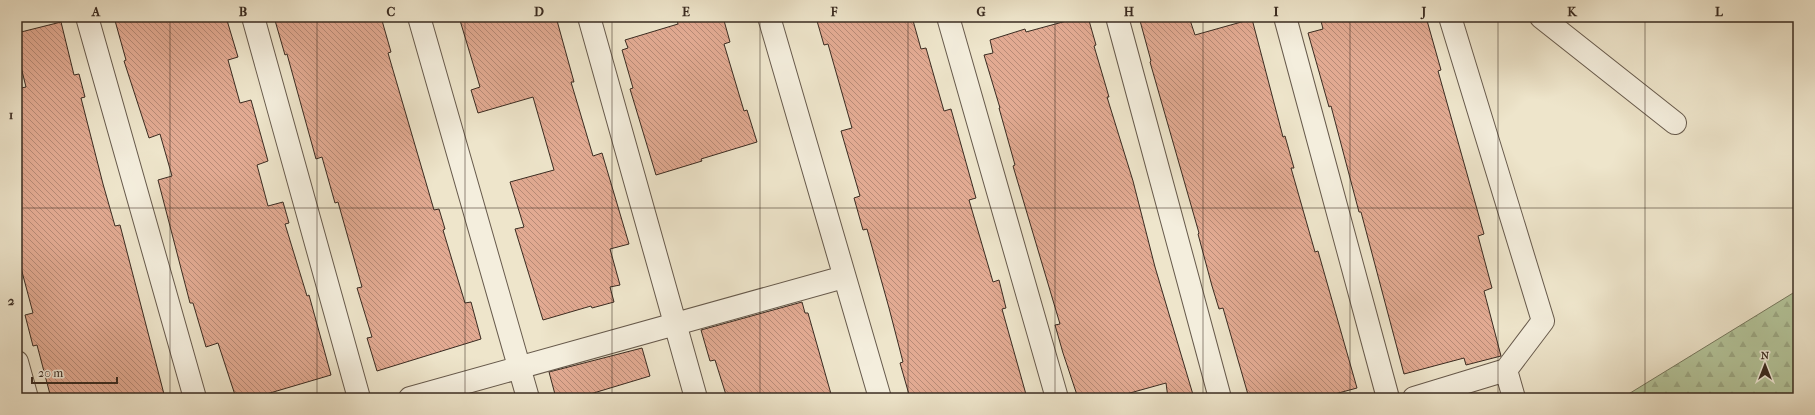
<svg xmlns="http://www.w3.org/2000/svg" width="1815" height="415" viewBox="0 0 1815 415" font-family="'IM FELL French Canon',serif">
<defs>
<pattern id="forest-firs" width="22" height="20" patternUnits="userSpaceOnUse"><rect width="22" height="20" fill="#b4c59b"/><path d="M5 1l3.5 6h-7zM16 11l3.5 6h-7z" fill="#9ca985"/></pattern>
<pattern id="building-back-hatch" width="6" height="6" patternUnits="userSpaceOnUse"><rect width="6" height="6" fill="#e2aa92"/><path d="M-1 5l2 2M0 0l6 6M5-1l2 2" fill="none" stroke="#b88b77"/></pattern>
</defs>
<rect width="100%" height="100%" fill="#eee5cb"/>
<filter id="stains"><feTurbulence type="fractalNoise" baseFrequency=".005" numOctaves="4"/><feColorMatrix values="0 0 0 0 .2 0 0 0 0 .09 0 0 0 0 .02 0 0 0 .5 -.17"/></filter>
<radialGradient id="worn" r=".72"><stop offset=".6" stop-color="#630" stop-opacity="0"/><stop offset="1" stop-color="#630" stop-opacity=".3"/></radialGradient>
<!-- forest -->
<path fill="url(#forest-firs)" stroke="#77785e" d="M1798,290V398H1622Z"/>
<!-- building -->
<path fill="url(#building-back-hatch)" stroke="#3a2b21" d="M114,17H226L238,57L228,60L240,103L251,100L268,161L257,165L268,206L283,202L289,223L285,224L307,296L309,295L331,375L253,398H236L218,343L206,347L193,303H190L158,180L172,176L160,134L149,138L124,61L126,60Z
M274,17H381L391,52L388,53L434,210L439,209L445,229L443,230L465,303L471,302L481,339L377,371L367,338L372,337L357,288L362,287L338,202L335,203L322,157L316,159L287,54L285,55Z
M459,17H556L574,82H571L593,156L602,153L629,244L610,249L620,285L610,287L614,302L592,308L591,306L543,320L515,229L524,227L510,182L554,170L533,97L478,113L471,90L480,87Z
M676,17H723L730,42L724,44L744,111L747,110L757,142L701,159L702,161L656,175L630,89L633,88L622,50L628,48L625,40L678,24Z
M831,17H912L921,49L926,48L944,111L951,109L976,198L969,200L993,282L999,280L1006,308L1002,309L1027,398H910L900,363L903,362L889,308L867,229L863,230L854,198L860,196L841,131L852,128L828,44L824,45L817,21Z
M1081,17H1088L1096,45L1094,46L1109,97H1107L1133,181L1155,267L1194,398H1168L1166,383L1112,398H1078L1063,353L1055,325L1060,324L1013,166L1015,165L999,108H1000L984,55L993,53L990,40L1025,29L1026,32Z
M1139,17H1189L1195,35L1252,19L1283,137L1285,136L1294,168H1291L1315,252L1318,251L1357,388L1320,398H1249L1223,308L1219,309L1212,286L1198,234L1199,233L1150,62L1151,61Z
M1320,17H1426L1441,70L1438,71L1484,234L1478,236L1492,288L1484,291L1501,356L1466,365L1464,358L1404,374L1361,212H1359L1331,106L1329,107L1308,33L1323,29Z
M61,22L74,75L79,74L85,97L81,98L103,184L115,226L120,225L165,398H51L37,345L33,346L25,315L33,313L17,253V89L26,87L17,51V33Z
M802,302L805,313H808L831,394L816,398H727L715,360L710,361L701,330Z
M642,348L650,376L577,398H556L549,372Z"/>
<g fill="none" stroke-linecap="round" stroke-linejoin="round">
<defs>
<path id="minor" d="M87,17L195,398
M253,17L359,398
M419,17L528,398
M589,17L696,398
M769,17L880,398
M948,17L1057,398
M1117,17L1220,398
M1285,17L1388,398
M1450,17L1543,321L1506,370L1514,398
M1541,17L1675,123
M17,362L27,398
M410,398L844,277
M1414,398L1506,370"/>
</defs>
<!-- minor casing -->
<use href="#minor" stroke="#675a4c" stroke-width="24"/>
<!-- minor -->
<use href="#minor" stroke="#f4eedd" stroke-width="22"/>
</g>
<!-- grid -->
<path fill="none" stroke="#3a2b21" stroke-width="1" stroke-opacity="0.55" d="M170,17V398M317,17V398M465,17V398M612,17V398M760,17V398M908,17V398M1055,17V398M1203,17V398M1350,17V398M1498,17V398M1645,17V398M17,208H1798"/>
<!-- margin -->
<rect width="1815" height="415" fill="none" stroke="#eee5cb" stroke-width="44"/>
<!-- north arrow -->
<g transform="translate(1765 365)" stroke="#f4eedd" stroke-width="3" paint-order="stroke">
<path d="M0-3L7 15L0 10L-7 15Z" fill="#3a2b21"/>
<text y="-6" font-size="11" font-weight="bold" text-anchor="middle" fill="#3a2b21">N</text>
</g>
<!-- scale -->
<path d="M32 377v6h85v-6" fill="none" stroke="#3a2b21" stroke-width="2"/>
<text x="38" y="377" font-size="12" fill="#3a2b21" stroke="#f4eedd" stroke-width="3" paint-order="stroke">20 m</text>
<rect x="22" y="22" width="1771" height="371" fill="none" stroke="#3a2b21" stroke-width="1.5"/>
<g font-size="13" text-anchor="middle" font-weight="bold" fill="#3a2b21">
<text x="96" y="16">A</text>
<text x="243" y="16">B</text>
<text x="391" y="16">C</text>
<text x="539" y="16">D</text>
<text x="686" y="16">E</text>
<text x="834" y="16">F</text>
<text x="981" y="16">G</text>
<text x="1129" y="16">H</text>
<text x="1276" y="16">I</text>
<text x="1424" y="16">J</text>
<text x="1572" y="16">K</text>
<text x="1719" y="16">L</text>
<text x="11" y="119">1</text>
<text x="11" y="305">2</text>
</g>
<rect width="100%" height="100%" filter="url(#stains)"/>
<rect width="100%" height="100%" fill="url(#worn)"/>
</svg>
